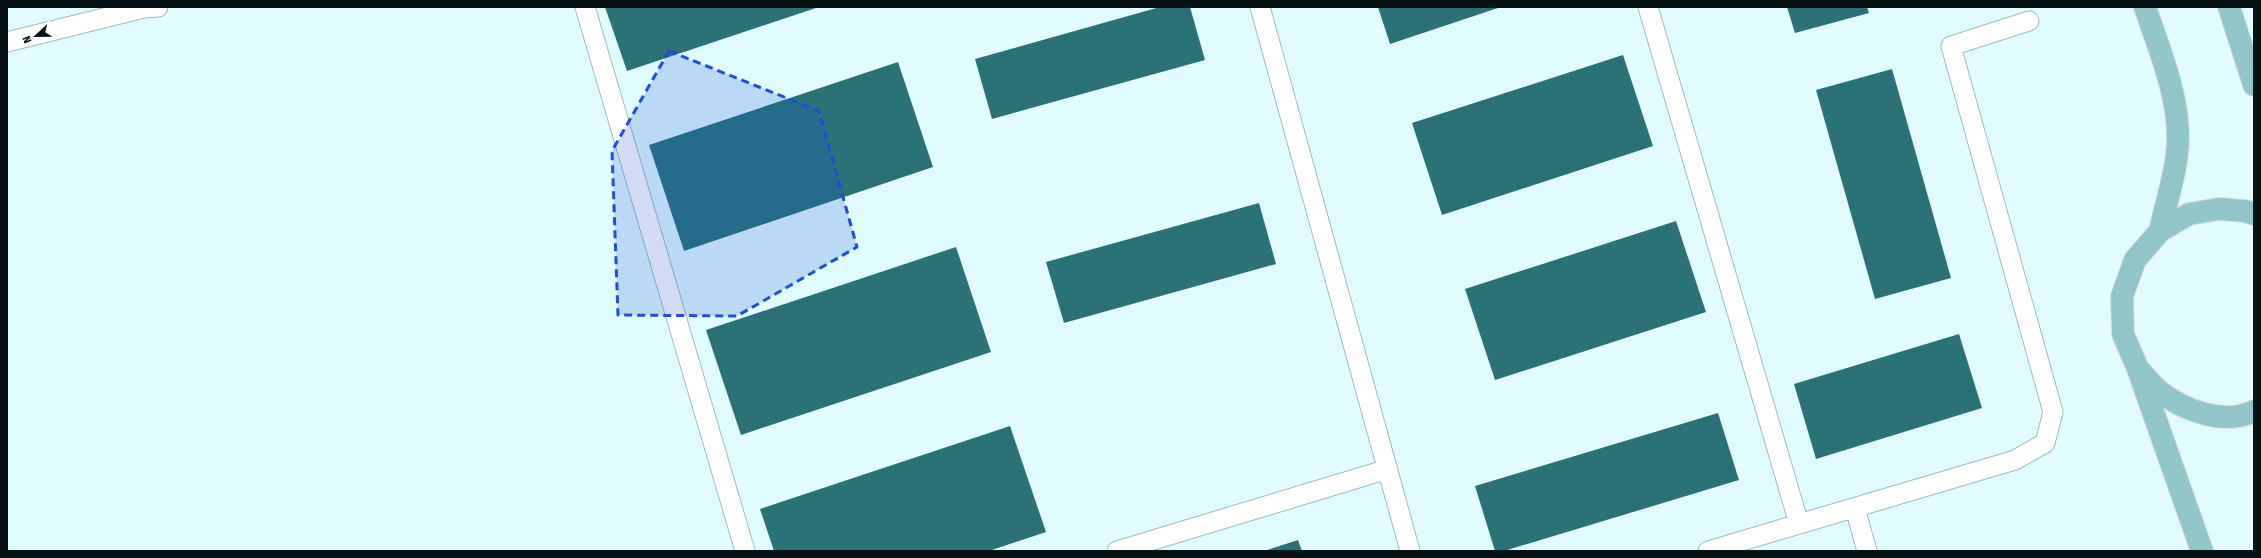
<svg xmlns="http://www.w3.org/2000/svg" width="2261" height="558" viewBox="0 0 2261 558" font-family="'Fira Sans Condensed',sans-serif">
<rect width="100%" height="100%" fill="#e1fcfe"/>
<!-- building -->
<path fill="#2a7278" d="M605,7H819L627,71Z
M1160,7H1190L1205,60L992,119L975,59Z
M1378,7H1501L1390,44Z
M1787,7H1867L1869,13L1795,33Z
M1623,55L1653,146L1442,215L1412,123Z
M898,62L933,167L684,251L649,145Z
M1892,69L1951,278L1875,299L1816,90Z
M1259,203L1276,264L1064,323L1046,262Z
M1676,221L1706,312L1495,380L1465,289Z
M956,247L991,352L741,435L706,330Z
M1959,334L1982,408L1816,459L1794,384Z
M1718,413L1739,480L1504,551H1495L1475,486Z
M1010,426L1046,532L989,551H774L760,509Z
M1298,540L1302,551H1264Z"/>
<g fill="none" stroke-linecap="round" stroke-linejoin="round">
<defs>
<path id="service" d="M585,7L745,551
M1260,7L1410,551
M1648,7L1799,524
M7,42L144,8L158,7
M1855,508L1867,551
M1117,551L1388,469
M1708,551L2015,460L2045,443L2053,412L1951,46L2029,21"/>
<path id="primary" d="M2145,7C2159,49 2178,93 2178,138C2178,167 2166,203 2160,231
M2229,7L2254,85
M2142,373C2147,379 2153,386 2159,391C2183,410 2224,426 2254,411
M2202,551L2138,369L2123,334L2122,296L2135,260L2160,231L2189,214L2219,209L2245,211L2254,214"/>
</defs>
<!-- service casing -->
<use href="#service" stroke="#9cbcbe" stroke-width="21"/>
<!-- primary casing -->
<use href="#primary" stroke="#dcdede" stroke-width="24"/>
<!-- service -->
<use href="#service" stroke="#fff" stroke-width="19"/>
<!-- primary -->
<use href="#primary" stroke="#91c6ca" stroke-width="22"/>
</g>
<!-- marked area -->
<path fill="#1d4ed8" fill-opacity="0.2" stroke="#1d4ed8" stroke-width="3" stroke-dasharray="8 5" stroke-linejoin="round" d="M669,51L819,111L857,247L737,316L618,315L612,151Z"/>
<!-- border -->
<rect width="2261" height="558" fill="none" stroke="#061213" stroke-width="16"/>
<!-- north arrow -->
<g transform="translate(36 36) rotate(248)" stroke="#ffffff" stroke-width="3" paint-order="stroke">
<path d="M0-3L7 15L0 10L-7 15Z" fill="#061213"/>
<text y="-6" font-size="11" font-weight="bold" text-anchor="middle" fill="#061213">N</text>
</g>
</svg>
